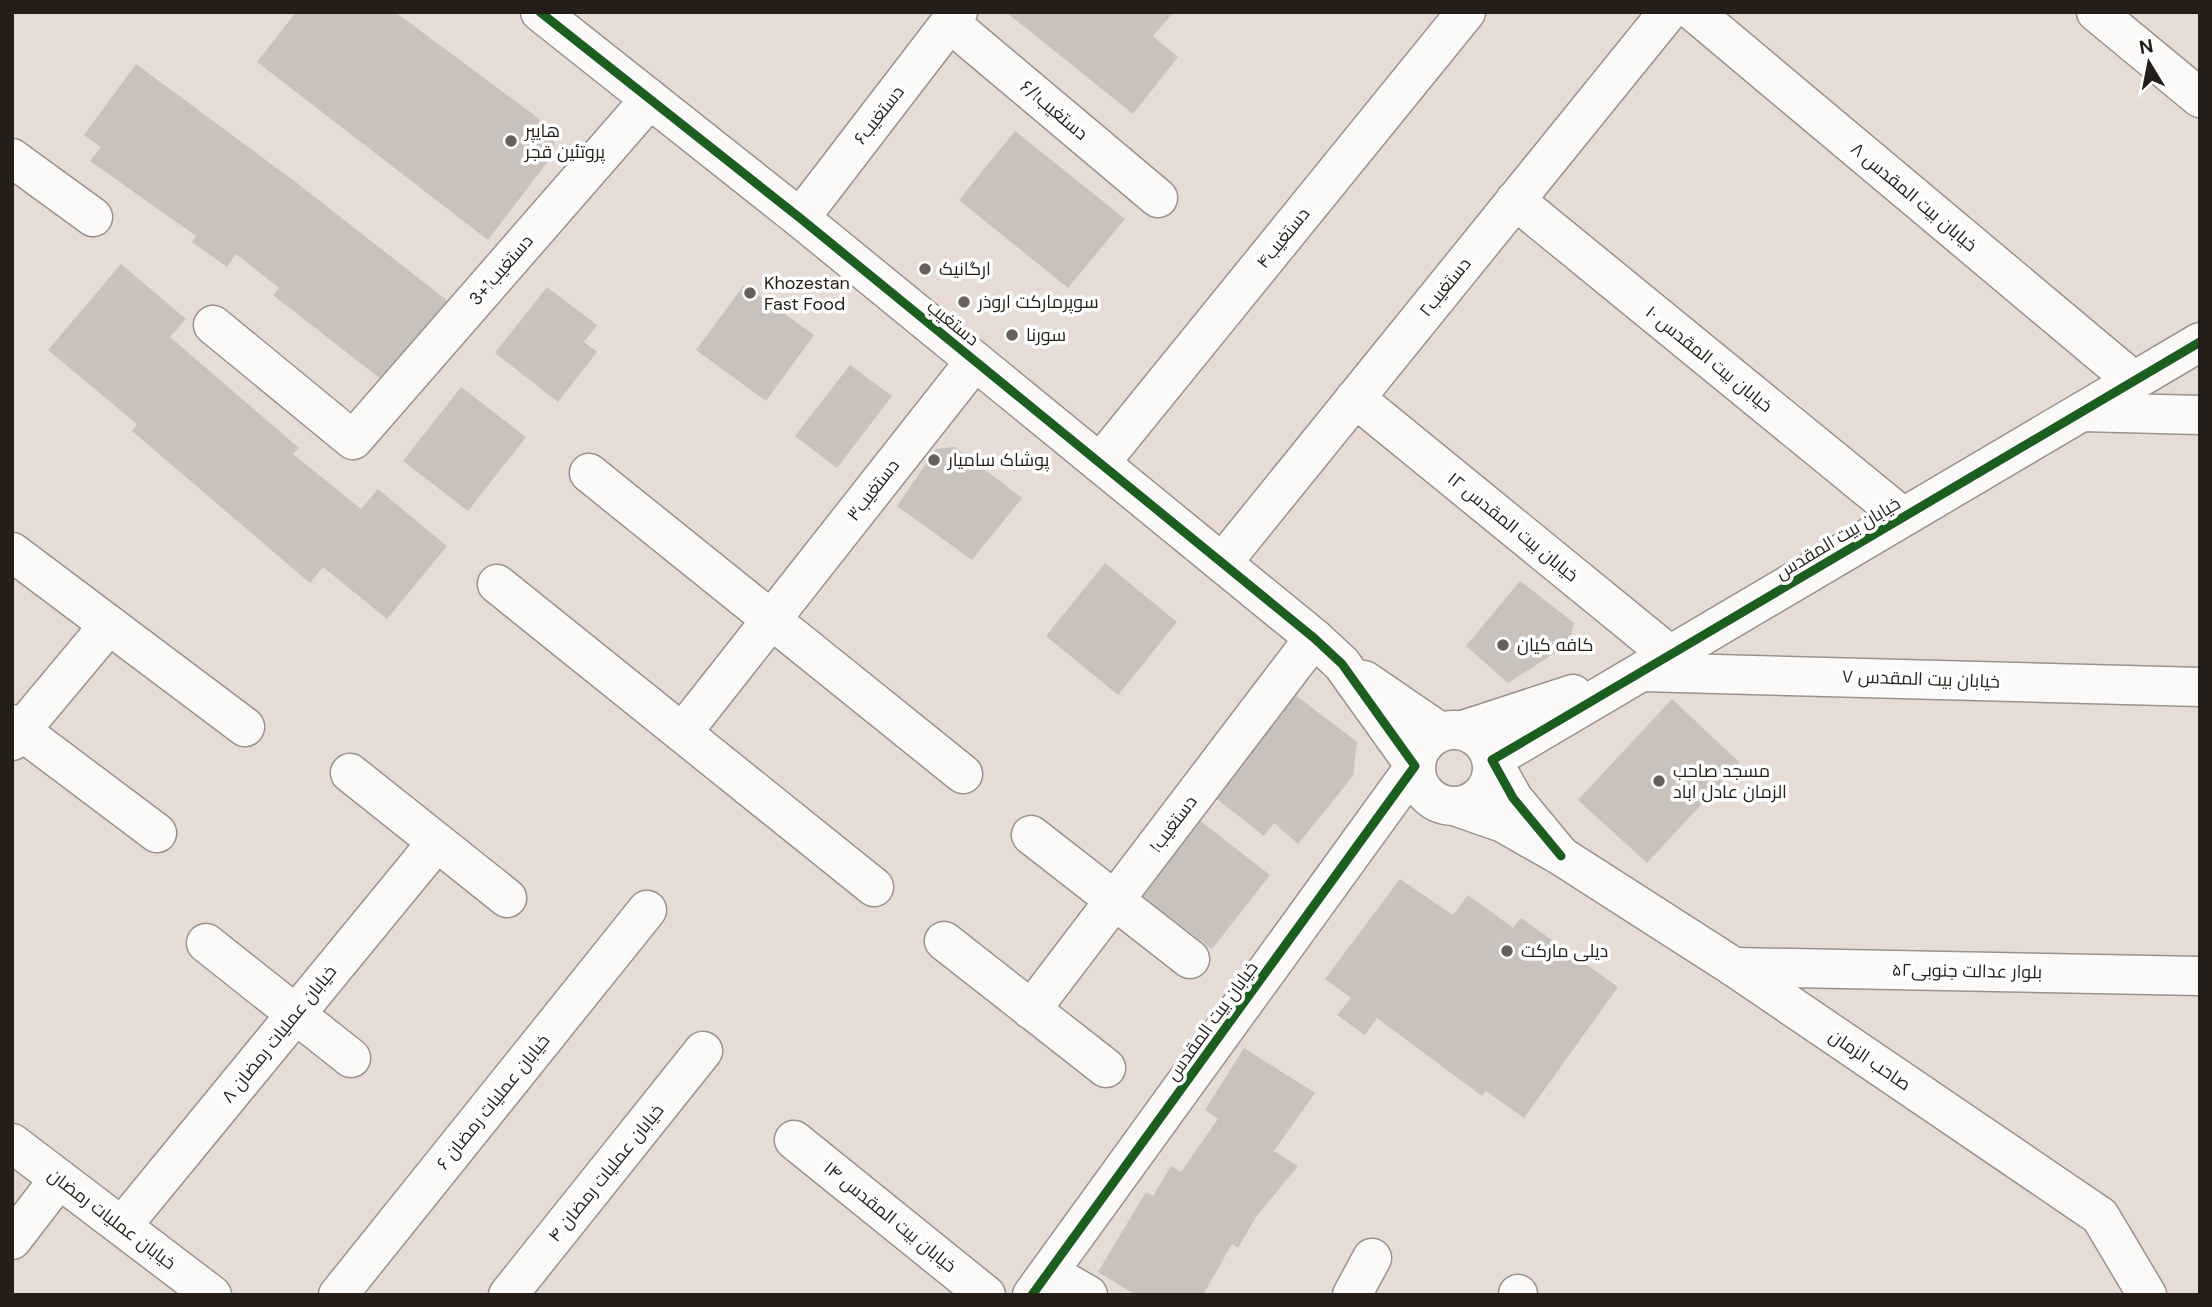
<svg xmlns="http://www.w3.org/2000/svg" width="2212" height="1307" viewBox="0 0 2212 1307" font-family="'DM Sans',Cairo,sans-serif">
<rect width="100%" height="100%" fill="#e6dcd5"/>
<!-- building -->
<path fill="#c9c1bb" d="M296,12H395L553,129L555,152L488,240L257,62Z
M1006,12H1174L1153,36L1178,57L1133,114Z
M136,64L293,180L449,302L386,383L273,295L279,288L236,254L227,267L192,242L196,236L90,161L101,147L84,135Z
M1015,131L1125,219L1068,288L959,200Z
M121,264L186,319L170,337L299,448L293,454L361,509L378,489L447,546L387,619L323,567L310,583L132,431L137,424L48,350Z
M744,285L814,335L766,401L696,350Z
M547,287L597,325L584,342L597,352L558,402L495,353Z
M850,365L892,396L837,468L795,436Z
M461,387L526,437L468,511L403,461Z
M955,447L1022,498L972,560L897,506L936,449Z
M1105,563L1177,622L1118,695L1046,636Z
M1520,581L1574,623L1569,644L1508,683L1466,646Z
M1294,694L1357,742L1353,776L1298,844L1274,823L1264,836L1212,795Z
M1672,699L1740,763L1647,863L1578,800Z
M1194,816L1270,875L1212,949L1136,891Z
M1400,879L1453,915L1468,895L1513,928L1521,918L1618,987L1524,1118L1486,1091L1482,1096L1377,1018L1365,1035L1337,1015L1351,998L1325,979Z
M1244,1048L1315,1093L1274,1151L1298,1166L1256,1217L1238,1248L1232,1244L1203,1295H1136L1098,1272L1146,1192L1153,1196L1171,1166L1181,1172L1218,1119L1205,1110Z"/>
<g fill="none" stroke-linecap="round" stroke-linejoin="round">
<defs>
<path id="street" d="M1694,12L2134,381
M2096,12L2200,98
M950,23L1158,198
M12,158L93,217
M1515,200L1903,517
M800,218L958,12
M213,325L353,440L650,99
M1355,398L1670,655
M2082,412L2200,415
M1100,463L1466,12
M589,473L963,774
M12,552L245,727
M1222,563L1668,12
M497,584L874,887
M1642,672L2200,687
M12,724L157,833
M682,733L975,361
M12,741L109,625
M350,773L507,898
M1031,835L1190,959
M944,941L1106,1068
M206,943L351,1058
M1734,967L2200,976
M1031,1010L1314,638
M794,1140L986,1295
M122,1226L437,842
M12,1240L59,1179
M1050,1273L1088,1295
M338,1295L647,910
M508,1295L703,1051
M1352,1295L1372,1258
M1518,1295V1294"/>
<path id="secondary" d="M540,12L800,218L1314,638L1342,664L1415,766L1032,1295
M1364,680L1440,732
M1463,730L1573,694
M1416 768a38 38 0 1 1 76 0a38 38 0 1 1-76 0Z
M1457,807L1503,823L1561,856L1734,967L2100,1216L2147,1295
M1561,856L1513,798L1492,760L2200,342
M12,1143L212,1295"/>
</defs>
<!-- street casing -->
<use href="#street" stroke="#9a928c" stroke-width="41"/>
<!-- secondary casing -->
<use href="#secondary" stroke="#9a928c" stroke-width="41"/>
<!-- street -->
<use href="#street" stroke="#fbfaf9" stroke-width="38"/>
<!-- secondary -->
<use href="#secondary" stroke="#fbfaf9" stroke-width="38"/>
<defs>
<path id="cycleway" d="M540,12L800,218L1314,638L1342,664L1415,766L1032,1295
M1561,856L1513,798L1492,760L2200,342"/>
</defs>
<!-- cycleway casing -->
<use href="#cycleway" stroke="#fff" stroke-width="13"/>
<!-- cycleway -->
<use href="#cycleway" stroke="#1b5e20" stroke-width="9"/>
</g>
<!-- markers -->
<g fill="#68605a" stroke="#fff" stroke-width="2.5">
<circle cx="511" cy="141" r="7"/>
<circle cx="925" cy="269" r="7"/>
<circle cx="750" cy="293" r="7"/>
<circle cx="964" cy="302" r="7"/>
<circle cx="1012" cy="335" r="7"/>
<circle cx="934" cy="460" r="7"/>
<circle cx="1503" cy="645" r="7"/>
<circle cx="1659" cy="781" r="7"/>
<circle cx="1507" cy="951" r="7"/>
</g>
<g text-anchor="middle" stroke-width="7" stroke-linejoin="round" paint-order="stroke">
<!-- street labels -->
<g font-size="18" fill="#241d18" stroke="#fff">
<text transform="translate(1054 110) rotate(40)" y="6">دستغیب۶/۱</text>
<text transform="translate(879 115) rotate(-52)" y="6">دستغیب۶</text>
<text transform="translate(1914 197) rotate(40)" y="6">خیابان بیت المقدس ۸</text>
<text transform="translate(1283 238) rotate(-51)" y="6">دستغیب۴</text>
<text transform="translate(501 270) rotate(-49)" y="6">3+1دستغیب</text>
<text transform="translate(1445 287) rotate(-51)" y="6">۲دستغیب</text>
<text transform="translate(953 323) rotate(39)" y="6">دستغیب</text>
<text transform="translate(1709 359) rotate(39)" y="6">خیابان بیت المقدس ۱۰</text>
<text transform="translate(873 490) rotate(-52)" y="6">دستغیب۳</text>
<text transform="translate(1513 527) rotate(39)" y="6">خیابان بیت المقدس ۱۲</text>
<text transform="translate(1838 538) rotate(-31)" y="6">خیابان بیت المقدس</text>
<text transform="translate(1921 679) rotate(2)" y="6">خیابان بیت المقدس ۷</text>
<text transform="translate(1173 824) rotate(-53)" y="6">دستغیب۱</text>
<text transform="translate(1967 971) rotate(1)" y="6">بلوار عدالت جنوبی۵۲</text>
<text transform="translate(1212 1021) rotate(-54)" y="6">خیابان بیت المقدس</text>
<text transform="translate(279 1034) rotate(-51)" y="6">خیابان عملیات رمضان ۸</text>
<text transform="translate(1870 1060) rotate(34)" y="6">صاحب الزمان</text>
<text transform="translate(493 1102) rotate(-51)" y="6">خیابان عملیات رمضان ۶</text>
<text transform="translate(606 1173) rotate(-51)" y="6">خیابان عملیات رمضان ۴</text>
<text transform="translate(890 1217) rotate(39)" y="6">خیابان بیت المقدس ۱۴</text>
<text transform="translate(112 1219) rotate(37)" y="6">خیابان عملیات رمضان</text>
</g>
<!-- poi labels -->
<g font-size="18" fill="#241d18" stroke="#fff" text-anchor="start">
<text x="525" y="137">هایپر<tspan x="525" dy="21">پروتئین قجر</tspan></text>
<text x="939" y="275">ارگانیک</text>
<text x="764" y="289">Khozestan<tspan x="764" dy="21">Fast Food</tspan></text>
<text x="978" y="308">سوپرمارکت اروذر</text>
<text x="1026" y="341">سورنا</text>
<text x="948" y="466">پوشاک سامیار</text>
<text x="1517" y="651">کافه کیان</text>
<text x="1673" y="777">مسجد صاحب<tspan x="1673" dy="21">الزمان عادل اباد</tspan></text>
<text x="1521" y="957">دیلی مارکت</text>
</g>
</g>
<!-- border -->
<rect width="2212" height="1307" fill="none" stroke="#241d18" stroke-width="28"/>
<!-- north arrow -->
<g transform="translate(2149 63) rotate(350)" stroke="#ffffff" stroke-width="5" paint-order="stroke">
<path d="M0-5L12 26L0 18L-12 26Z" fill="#241d18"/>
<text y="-10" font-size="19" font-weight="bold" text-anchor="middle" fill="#241d18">N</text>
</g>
</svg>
